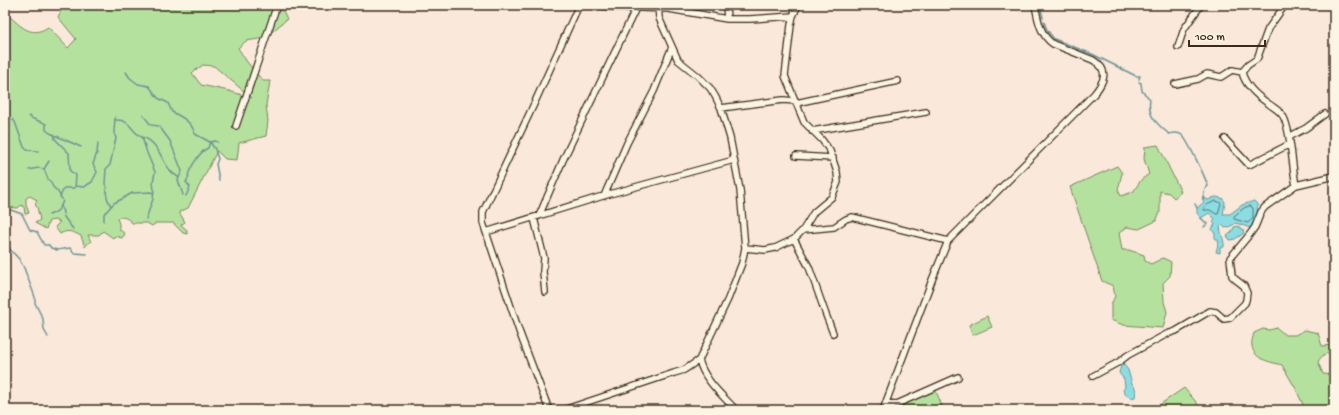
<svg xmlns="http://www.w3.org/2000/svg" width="1339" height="415" viewBox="0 0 1339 415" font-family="'Gochi Hand',sans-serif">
<rect width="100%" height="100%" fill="#fae8da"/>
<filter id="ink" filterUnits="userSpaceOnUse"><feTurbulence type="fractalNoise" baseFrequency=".025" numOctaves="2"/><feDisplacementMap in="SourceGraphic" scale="8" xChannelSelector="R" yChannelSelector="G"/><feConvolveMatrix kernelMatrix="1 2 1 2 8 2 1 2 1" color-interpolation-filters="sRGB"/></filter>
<g filter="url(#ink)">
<!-- green -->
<path fill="#b5e19f" stroke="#78865e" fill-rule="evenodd" d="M64,5H269L283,11L287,19L265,38L246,41L238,48L247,62L263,81H270L266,105L268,121L266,136L239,143L237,160L225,159L217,151L188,208L179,212L185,222L181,225L187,230V234L183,233L173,223H156L152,226L147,223H132C128,218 123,216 117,218L119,224V229L125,234L122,238L115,236L113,238L103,231L99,235H88L91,242L88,243L85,247L81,236C73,232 68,229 60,234L55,227L60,222L55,220L49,221L46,229L35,223L40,220L37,207L35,205L37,200L30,196L26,198V205L29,213L25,214L24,207L21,205L18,208L5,207V13C19,23 29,40 48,27L68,48L76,39L58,17ZM203,65L214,66L252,98L229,91L201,85L192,73Z
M1158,145L1181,192L1174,198L1169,193L1160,191V212L1156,221L1139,229L1127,227L1119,233L1122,250H1129L1144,255L1145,261L1151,264L1163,258L1171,262L1170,276L1163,283L1164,302L1167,312L1163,328L1123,325L1111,320V305L1115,296L1113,286L1102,281L1070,187L1117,166L1122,173L1118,190L1121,196L1133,192L1141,180L1149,174L1144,159L1145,147Z
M987,316L992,327L973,335L969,325Z
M1277,328L1285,335H1295L1305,330L1318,333L1322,346L1332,345L1334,347V352C1326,353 1322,354 1318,362L1323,374L1334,375V410H1302L1304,407L1296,389L1282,365C1271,362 1254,360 1252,346C1251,342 1253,337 1254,333L1263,329L1269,330Z
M1184,388L1203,410H1152Z
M935,389L943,408L939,410H897L891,406Z"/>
<!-- water -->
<path fill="#8cdde3" stroke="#6c9594" d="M1203,197L1208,200L1215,197L1222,198L1225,202L1223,214H1230L1242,205L1254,201L1257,204L1258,223L1252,224L1253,229L1236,223L1229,227L1225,228L1221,224C1218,230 1225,239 1224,247L1220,248V253L1216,252L1219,241L1215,238V234L1212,229L1215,224L1213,222L1215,219L1209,213L1201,218L1197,213V208L1204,202L1202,198Z
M1238,226L1243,230L1244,233L1235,239L1230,240L1227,236L1232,232L1234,227Z
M1124,365L1128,370L1132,384L1134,386L1136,391L1135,397L1132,398L1126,395L1123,390L1125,387L1124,379L1119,373L1121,366Z"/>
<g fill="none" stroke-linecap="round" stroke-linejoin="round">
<!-- shore -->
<path stroke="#5b726d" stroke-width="1" d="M1216,201L1219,202L1221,203L1218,214H1216L1210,210H1204V207L1207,205Z
M1250,206L1253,208V218L1248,223L1234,219V216L1244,208Z"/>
<!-- stream -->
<path stroke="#6c9594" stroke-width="1.5" d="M1040,5L1043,18
M1044,22L1047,30L1054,39L1092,54L1136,76H1140L1139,79
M126,72L130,78L138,84L149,86L158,98L168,103L172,112C182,117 192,122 195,134L210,142L215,149L218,159L216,164L219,180
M1139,82L1141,83L1142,91L1150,99C1147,116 1157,124 1169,134C1173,133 1178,132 1182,135C1187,139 1205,177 1208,186L1205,189L1203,197L1204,199
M143,115L151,125L159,126L170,141L182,171L178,180L183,195
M29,116C35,122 40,120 46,124V130L50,133L81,147
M12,119L15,122L24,147L27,150L38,151
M115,120C131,119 130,131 142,137L147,153L155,172L153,182L154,190L153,199L146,219
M54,134L55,139L69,153L70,171L76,175L75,188H64L60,197
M142,137C161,142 162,169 178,177
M44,169L48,179L50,181L53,187L58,192L63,201C60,209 57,213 49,215
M29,170L38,168L44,169L49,161
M75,186L85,187L87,185L92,182L97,172L93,164L97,153L98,143
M186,196L190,187L186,182L189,177L188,176C190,168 200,151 208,148L210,142L215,141L218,142
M1195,204L1197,208
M61,205L64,217L73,229
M111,206C108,201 105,193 107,187L105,184L106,169L110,165L116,138L114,133L115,117
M5,208L22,214L30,230L37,232L44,245H49L51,248L57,250L70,248L74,253L87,254
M1201,218L1207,224L1204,227
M104,221V214L114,203L122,199L132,193L151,192L153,193
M5,244L19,259L24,268L35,297V303L43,319L44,330L48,337"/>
<defs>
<path id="minor" d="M596,5L612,7L669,9L727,19H750L793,16
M726,5L727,19
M1285,5L1268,29L1257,59L1248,65L1242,72C1245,86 1257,96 1269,104C1274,108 1280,111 1283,116C1291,129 1292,168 1296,185
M1178,47L1184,29L1201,5
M1175,84L1198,79L1207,74L1221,77L1232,70L1242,72
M796,103L898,81
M721,108L783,100L796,101
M236,126L277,5
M812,131L926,112
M1289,137L1306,128L1325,114
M1225,139L1249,165L1290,144
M796,156L833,158
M604,196L627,143L654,91L672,47
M539,216L563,160L636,8
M534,218L544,258L543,272L545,292
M803,230L834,227L846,219L852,217L948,241
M486,232L606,195L734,160
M794,239L809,267L826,315L833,333
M745,248L765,250L775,248L794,239L803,230L814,212L832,197L838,182L837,172L830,151L822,140L804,122L785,76L791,25L793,16L798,5
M699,360C704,380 722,395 736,410
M1093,376L1119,362L1128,355L1167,334L1176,331L1210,311L1216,312L1224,319L1230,318L1245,303L1246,300L1247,293L1244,286L1235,279L1232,276L1230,258L1250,234L1255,227L1261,212L1265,207L1296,185L1334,176
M886,403L897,404L958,377
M886,403L894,410
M549,410L519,331L483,223V212L534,104L579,5
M563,410L674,373L684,370L699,360L728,299L742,263L745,248L740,190L730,138L721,108L715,96L710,88L698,76L678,60L659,18L658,5
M883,410L932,280L948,241L1094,94C1104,82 1110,70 1093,60L1053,44C1040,35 1038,20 1035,5"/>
</defs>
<!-- minor casing -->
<use href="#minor" stroke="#3b2a1e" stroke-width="8"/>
<!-- minor -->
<use href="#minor" stroke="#fcf5e5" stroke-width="5.5"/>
</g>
</g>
<!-- margin -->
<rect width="1339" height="415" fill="none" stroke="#fcf5e5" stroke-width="20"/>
<rect x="10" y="10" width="1319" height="395" fill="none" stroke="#3b2a1e" stroke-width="1.5" filter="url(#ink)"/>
<!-- scale -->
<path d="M1189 40v6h76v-6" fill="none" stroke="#3b2a1e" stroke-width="2"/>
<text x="1195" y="40" font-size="12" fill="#3b2a1e" stroke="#fcf5e5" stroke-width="3" paint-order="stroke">100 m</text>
</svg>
